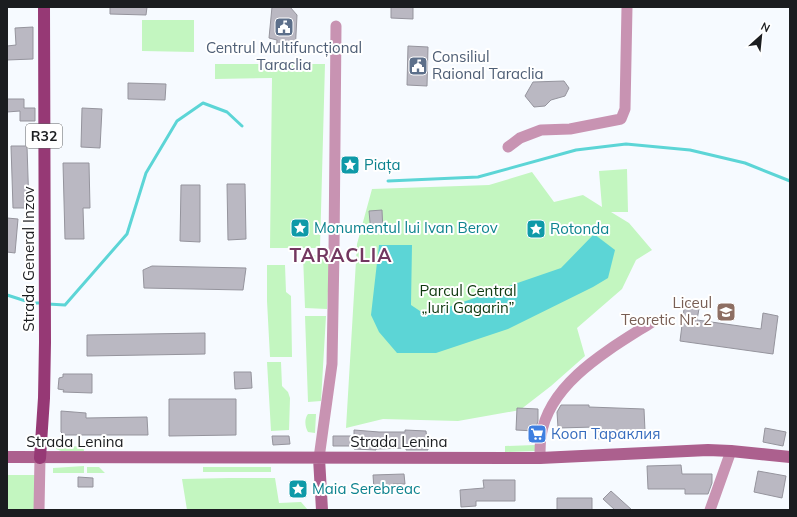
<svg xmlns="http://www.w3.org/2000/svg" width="797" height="517" viewBox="0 0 797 517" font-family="Mulish,sans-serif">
<rect width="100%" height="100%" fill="#f6faff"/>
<!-- green -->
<path fill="#c3f6c0" d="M142,20H194V52L142,51Z
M215,64H325L320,248H270L272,78L215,79Z
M627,169L628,212H611L629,223L652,250L636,260L622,289L577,328L585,356L551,386L520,410L458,421L383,419L346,428L357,244L372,189L489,185L532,172L554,202L583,195L602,207L599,171Z
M303,255H330L327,309L305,308Z
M267,265H285L286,292L291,296L292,357H270L267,301Z
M305,316H326L321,401L308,402Z
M267,362H281L282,386L288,392L290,398L289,430L271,431Z
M308,414H316L315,433L308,432C305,427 304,419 308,414Z
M535,445V451L505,452V446Z
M83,446L84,451H61L56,449V447Z
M84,466V473H53V468Z
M87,467H99L105,473H87Z
M203,467H271V472H203Z
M7,475H36L34,510H7Z
M229,478H275L279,503L301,502L308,510H187L182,479Z"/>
<!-- water -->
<path fill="#5cd5d6" d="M594,234L615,250L608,278L593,287L508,329L436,353H397L379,332L371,315L379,245H412L411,305L420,311L434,312L561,268Z"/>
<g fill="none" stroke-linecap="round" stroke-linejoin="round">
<!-- stream -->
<path stroke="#5cd5d6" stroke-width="3" d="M388,181L478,177L576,150L626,144L690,150L745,163L790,181
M7,295L32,303H42
M48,304L65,305L127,234L146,173L177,121L203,103L227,112L242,126"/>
</g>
<!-- building -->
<path fill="#bab8c2" stroke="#95949d" d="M110,7H147L146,15L110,14Z
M272,7H290L297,15L295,54L276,53L277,40L269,38Z
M391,7H413V19L391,18Z
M33,27V59L7,60V46L16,45L15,28Z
M408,46L428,47L427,86L407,85Z
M564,81L569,88L565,96L551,100L545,106L534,107L525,96L533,82Z
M128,83L166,84L165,100L128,99Z
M7,99H24V108H35V121H20V111L7,112Z
M82,108L102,109L100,148L81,147Z
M11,146H27L29,208H13Z
M63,163H89L90,208H83L84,239H65Z
M227,184H245L246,239L228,240Z
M181,185H200V242L180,241Z
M382,210L383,232L371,233L369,211Z
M7,218L18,219L15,253L7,252Z
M152,266L246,268L243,290L144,288L143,270Z
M685,301L700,303L697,320L761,329L763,313L778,316L773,354L680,341Z
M205,333V354L87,356V335Z
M234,372H251L252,388L235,389Z
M63,374H92V393L63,392L64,390L58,389L59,378L63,377Z
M169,399H236V435L169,436Z
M561,405H589V407L644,409L645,431L621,430V438L596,439L595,427L558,428L557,412Z
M517,408L538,409V421L535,431L516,430Z
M61,411L86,413V418L147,417L148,435H64L61,432Z
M765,428L786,432L783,446L763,442Z
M354,430L379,432H405V430L426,431L428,450H406V448L376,449V450L354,449V446H333V436H354Z
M272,436H289L290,444L273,445Z
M681,465L682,474H712V483L708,494H685V489H648L647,466Z
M758,471L786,476L782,498L754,492Z
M404,474L405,484H393V488L374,489L373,475Z
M78,477L93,478V487H78Z
M483,480H515V501H476V506L461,507L460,490L484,488Z
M611,491L632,510H615L603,499Z
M557,498H592V510H557Z"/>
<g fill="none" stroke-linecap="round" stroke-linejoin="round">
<!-- street -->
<path stroke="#c893b2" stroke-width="11" d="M508,147L520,138L541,130L570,129L621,119L625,109L627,7
M319,458L332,364L334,251L336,26
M540,458C540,451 540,443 541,436C549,382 610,349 652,322
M39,510L40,458
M710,510L731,451"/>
<!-- secondary -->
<path stroke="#ac608e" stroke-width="12" d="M7,457L540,458L708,450L731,451L790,457
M319,458L322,510"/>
<!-- primary -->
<path stroke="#963975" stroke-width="12" d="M40,458L44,398L45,342L44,7"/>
</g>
<!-- icons -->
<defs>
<symbol id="civic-square" viewBox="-11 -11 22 22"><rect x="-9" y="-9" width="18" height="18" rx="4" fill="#5c6f8a" stroke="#fff"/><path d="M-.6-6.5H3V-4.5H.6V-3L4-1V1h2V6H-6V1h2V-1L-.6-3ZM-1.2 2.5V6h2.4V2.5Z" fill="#fff"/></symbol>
<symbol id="sight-square" viewBox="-11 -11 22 22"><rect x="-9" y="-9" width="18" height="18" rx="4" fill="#0f9aa8" stroke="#fff"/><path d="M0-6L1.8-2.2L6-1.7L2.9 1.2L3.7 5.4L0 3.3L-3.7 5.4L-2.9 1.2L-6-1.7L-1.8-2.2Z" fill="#fff"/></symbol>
<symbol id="school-square" viewBox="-11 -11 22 22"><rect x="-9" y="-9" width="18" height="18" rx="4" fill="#8d6e63" stroke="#fff"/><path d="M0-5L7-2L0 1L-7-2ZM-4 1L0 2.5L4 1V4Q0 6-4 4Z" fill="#fff"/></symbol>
<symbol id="supermarket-square" viewBox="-11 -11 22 22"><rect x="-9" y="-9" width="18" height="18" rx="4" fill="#3f7fe0" stroke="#fff"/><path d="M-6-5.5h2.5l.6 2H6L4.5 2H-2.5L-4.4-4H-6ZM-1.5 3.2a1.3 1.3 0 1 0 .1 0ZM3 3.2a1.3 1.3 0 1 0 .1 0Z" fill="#fff"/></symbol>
</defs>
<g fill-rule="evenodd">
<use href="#civic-square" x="273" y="16" width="22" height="22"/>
<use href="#civic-square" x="407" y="55" width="22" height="22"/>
<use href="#sight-square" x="339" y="154" width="22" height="22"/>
<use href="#sight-square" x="289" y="217" width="22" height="22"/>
<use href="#sight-square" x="525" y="218" width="22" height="22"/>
<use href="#school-square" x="715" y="301" width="22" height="22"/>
<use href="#supermarket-square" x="526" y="423" width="22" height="22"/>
<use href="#sight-square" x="287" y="478" width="22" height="22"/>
</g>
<g text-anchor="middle" stroke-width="4" stroke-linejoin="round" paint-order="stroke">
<!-- shield labels -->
<rect fill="#fff" stroke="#5f6163" stroke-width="1" x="26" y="124" width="36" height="24" rx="3"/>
<g font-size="14" font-weight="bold" fill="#1b1d20">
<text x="44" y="141">R32</text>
</g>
<!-- service labels -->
<g font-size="15" fill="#4e5e75" stroke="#fff">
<text x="284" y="53">Centrul Multifuncțional<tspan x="284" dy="17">Taraclia</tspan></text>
<text x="432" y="62" text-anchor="start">Consiliul<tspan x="432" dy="17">Raional Taraclia</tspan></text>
</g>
<!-- culture labels -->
<g font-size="15" fill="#0d838f" stroke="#fff" text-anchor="start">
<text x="364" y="170">Piața</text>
<text x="314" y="233">Monumentul lui Ivan Berov</text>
<text x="550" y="234">Rotonda</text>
<text x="312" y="494">Maia Serebreac</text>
</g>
<!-- street labels -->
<g font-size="15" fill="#1b1d20" stroke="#fff">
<text transform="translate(29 259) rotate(-90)" y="5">Strada General Inzov</text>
<text x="75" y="447">Strada Lenina</text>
<text x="399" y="447">Strada Lenina</text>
</g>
<!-- park labels -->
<g font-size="15" fill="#0e380e" stroke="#fff">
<text x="468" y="296">Parcul Central<tspan x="468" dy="17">„Iuri Gagarin”</tspan></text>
</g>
<!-- education labels -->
<g font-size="15" fill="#785e54" stroke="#fff" text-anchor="end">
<text x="712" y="308">Liceul<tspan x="712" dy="17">Teoretic Nr. 2</tspan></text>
</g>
<!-- shop labels -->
<g font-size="15" fill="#366cbe" stroke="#fff" text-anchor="start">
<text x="551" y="439">Кооп Тараклия</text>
</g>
<!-- district labels -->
<g font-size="19" font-weight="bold" letter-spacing="1" fill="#733760" stroke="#fff">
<text x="341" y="262">TARACLIA</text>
</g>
</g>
<!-- border -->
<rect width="797" height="517" fill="none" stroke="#1b1d20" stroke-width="16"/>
<!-- north arrow -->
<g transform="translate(761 36) rotate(27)" stroke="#ffffff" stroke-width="3" paint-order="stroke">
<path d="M0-3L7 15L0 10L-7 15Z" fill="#1b1d20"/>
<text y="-6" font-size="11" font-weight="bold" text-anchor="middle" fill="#1b1d20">N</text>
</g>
</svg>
